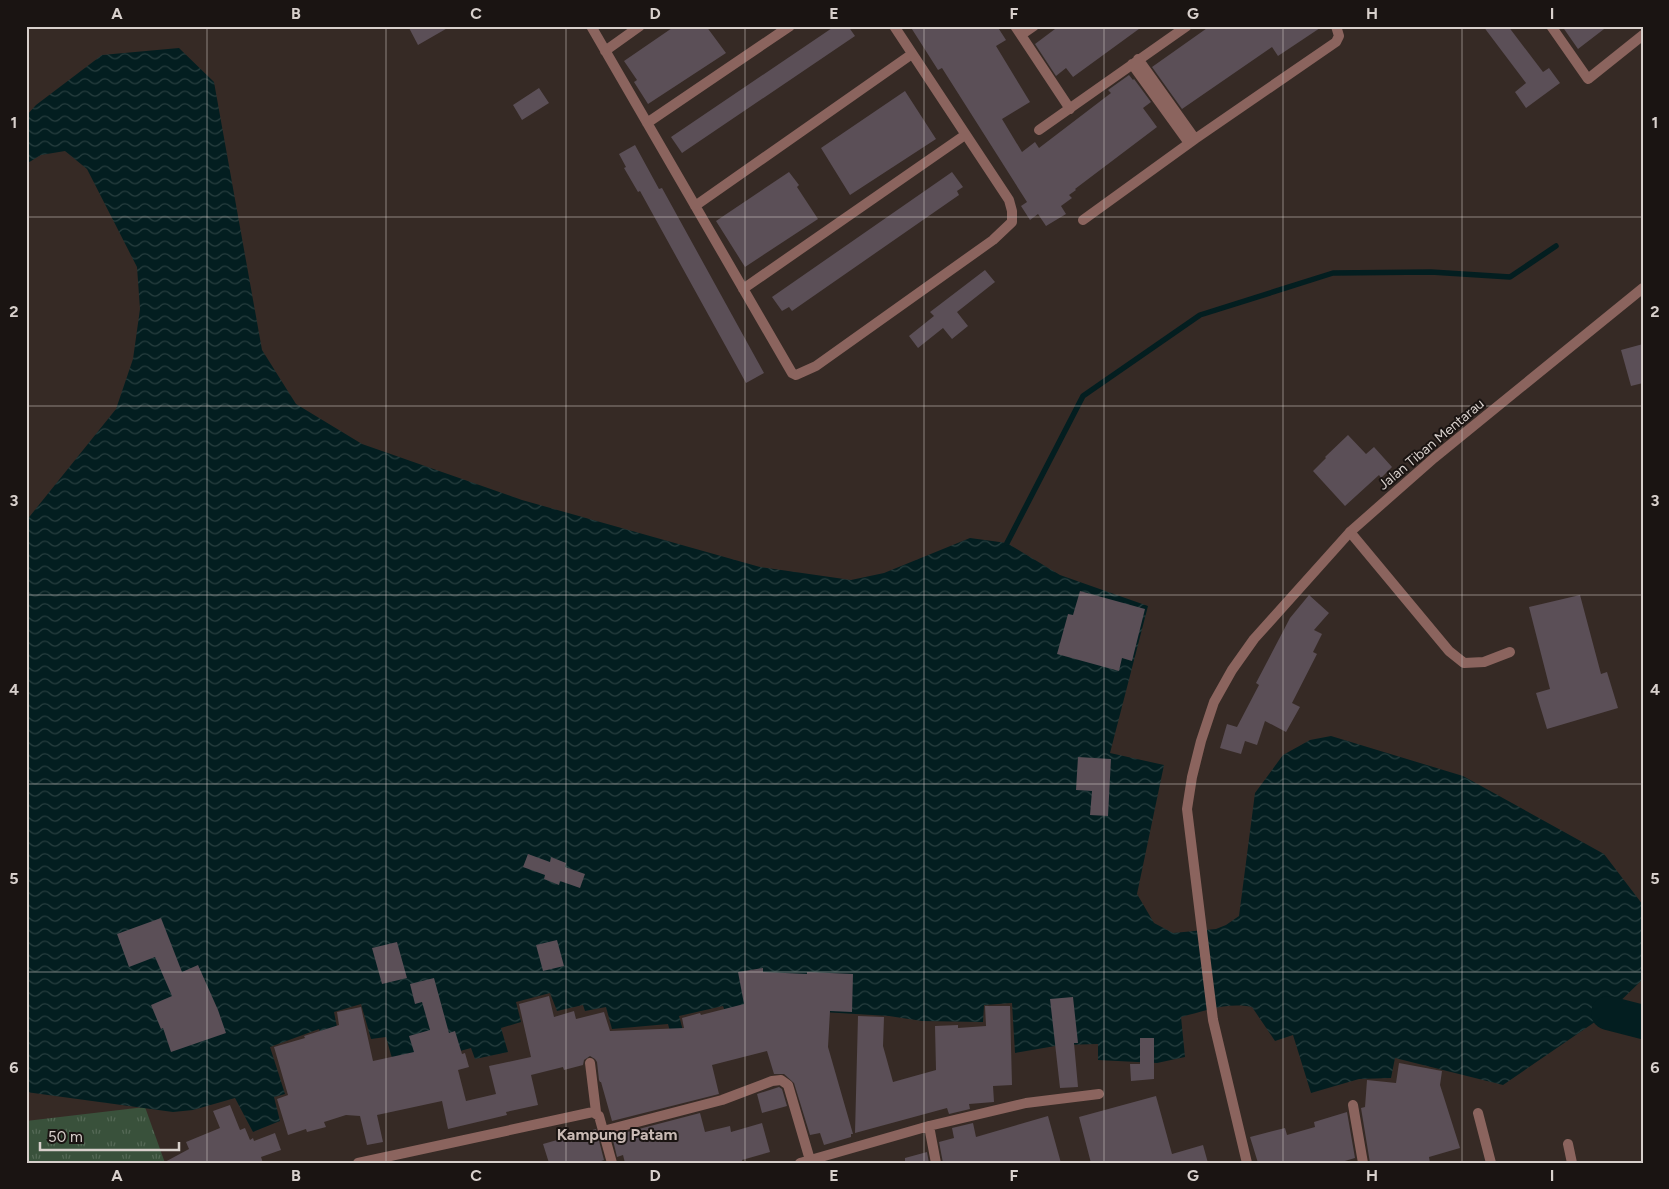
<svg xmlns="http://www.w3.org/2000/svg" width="1669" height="1189" viewBox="0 0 1669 1189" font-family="Figtree,sans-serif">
<defs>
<pattern id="grass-tufts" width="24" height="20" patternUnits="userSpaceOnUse" patternTransform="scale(1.25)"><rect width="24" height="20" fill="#39513b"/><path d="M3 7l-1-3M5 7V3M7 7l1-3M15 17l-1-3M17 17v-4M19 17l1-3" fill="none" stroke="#556956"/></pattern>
<pattern id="water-waves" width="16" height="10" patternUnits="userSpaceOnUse" patternTransform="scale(1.25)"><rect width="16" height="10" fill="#031e20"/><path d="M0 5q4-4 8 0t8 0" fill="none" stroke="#273e3f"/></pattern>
</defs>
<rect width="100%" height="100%" fill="#362a25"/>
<!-- grass -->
<path fill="url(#grass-tufts)" d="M145,1107L165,1163H26V1121Z"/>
<!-- water -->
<path fill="url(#water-waves)" d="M179,48L214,82L262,350L296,404L362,444L522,500L760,567L851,580L884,573L970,538L1007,543L1060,575L1148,606L1110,753L1164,765L1137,894L1154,923L1173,933L1216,929L1226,925L1239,916L1255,793L1283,755L1310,740L1331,736L1463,776L1604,854L1643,905V979L1608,1013L1503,1085L1395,1058L1391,1078L1359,1079L1311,1093L1293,1035L1275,1041L1252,1007C1227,1002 1205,1011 1181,1017L1185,1057L1157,1063L1098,1060V1044L1061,1045L1015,1053L1012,1003L984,1005L983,1022L922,1021L889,1016L806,1011L728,1020L723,1006L679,1016L692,1064L680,1067L668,1024L612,1029L606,1007L585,1011L583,1005L557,1011L550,993L516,1002L521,1022L501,1028L508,1052L475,1059L471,1048L395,1069L386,1037L371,1039L361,1004L334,1012L339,1037L325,1042L319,1029L270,1047L285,1094L274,1097L280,1121L253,1132L235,1098L193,1110L173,1112L26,1092V521L116,409L133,359L140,309L137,267L87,169L65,151L41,155L26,164V116L36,105L102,55Z"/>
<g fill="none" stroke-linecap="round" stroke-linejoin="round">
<!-- stream -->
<path stroke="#031e20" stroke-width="5.5" d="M1007,543L1083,396L1200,315L1333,273L1431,272L1510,277L1556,246"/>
<!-- river -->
<path stroke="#031e20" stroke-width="34" d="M1608,1013L1643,1022"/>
</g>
<!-- building -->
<path fill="#5b4f57" d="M408,26H451L418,45Z
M675,26H706L726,53L648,104L634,82L637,80L624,61Z
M835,26H848L855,36L682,153L671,137Z
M910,26H997L1006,40L996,46L1030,102L1002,119L1022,152L1035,142L1039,148L1111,93L1108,90L1129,75L1133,80L1134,79L1151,102L1143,108L1157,127L1075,189L1076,190L1069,195L1072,198L1061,206L1066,214L1046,226L1038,214L1030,220L1021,206L1027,202L942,68L938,70Z
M1059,26H1143L1073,77L1066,68L1056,76L1035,44Z
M1210,26H1323L1278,56L1272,47L1182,109L1152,67Z
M1483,26H1508L1543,72L1549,68L1560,83L1526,108L1515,92L1526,83Z
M1562,26H1608L1578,49Z
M539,88L549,103L522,120L513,105Z
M905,91L936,139L850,195L821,148Z
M635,145L659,189L662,188L764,373L746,383L640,191L638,192L624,168L626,167L619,154Z
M789,172L799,185L797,187L818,219L745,267L716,221Z
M952,172L963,187L957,191L959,195L792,311L789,307L782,311L772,297Z
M985,270L995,282L957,312L968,326L952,339L943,328L918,348L909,336L934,316L930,312Z
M1643,344V383L1631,386L1621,350Z
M1348,435L1366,454L1374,447L1392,467L1381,478L1379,475L1345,506L1313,471L1326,458L1325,457Z
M1080,591L1145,609L1132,661L1122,658L1119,671L1057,654L1068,614L1073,615Z
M1309,595L1329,613L1314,630L1322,634L1313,652L1317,654L1292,703L1300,707L1286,732L1265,721L1257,745L1245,741L1241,754L1220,748L1227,724L1237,727L1259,685L1256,683L1290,618Z
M1580,595L1601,674L1607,672L1618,708L1547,729L1536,693L1550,689L1529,607Z
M1078,757L1111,759L1108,816L1090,815L1092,791L1076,790Z
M528,854L550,862L551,857L566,863L565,867L585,874L580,888L560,881L559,885L544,879L545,875L523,867Z
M161,918L182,972L198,965L218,1010L226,1033L171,1052L163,1028L161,1029L151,1005L172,996L155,957L129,967L117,934Z
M557,940L564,966L543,971L536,945Z
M397,942L407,978L382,984L372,948Z
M763,968V972L807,974V972L853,974L852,1012L830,1011L828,1047L853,1134H851V1137L824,1145L820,1133L810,1135L794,1083L784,1074H774L767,1051L712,1065L719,1094L612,1121L601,1082H600L599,1080L597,1062L595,1059L590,1056L584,1060L583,1065L564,1070L563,1067L531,1075L538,1105L506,1112L507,1115L448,1129L442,1101L377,1115L383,1142L367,1145L360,1116L346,1115L324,1122L326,1127L307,1132L306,1129L288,1135L277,1099L288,1095L274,1047L305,1038L304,1036L339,1025L337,1012L361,1007L373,1061L414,1052L409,1036L430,1030L422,1002L415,1004L410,984L434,978L449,1033L455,1031L462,1054L465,1053L469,1067L458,1070L466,1101L496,1094L489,1066L531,1057L519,1004L549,996L554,1017L574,1011L576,1019L604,1012L610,1031L684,1028L682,1018L700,1013L701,1015L744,1004L738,972Z
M1073,997L1078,1043H1074L1078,1087L1060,1088L1050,999Z
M985,1006H1010L1012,1085L993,1086L994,1102L969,1104L970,1109L949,1114L947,1108L855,1133L858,1016L884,1017L883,1046L893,1082L936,1070L935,1026L958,1025V1028L986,1026Z
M1140,1038H1154V1079L1131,1081L1130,1064H1140Z
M1399,1063L1442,1071L1440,1085L1460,1148L1429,1157L1430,1163H1370L1361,1108L1365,1107L1367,1080L1396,1083Z
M779,1087L782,1089L787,1106L762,1113L757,1094Z
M1156,1096L1172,1154L1203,1145L1208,1163H1091L1079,1117Z
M230,1105L240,1130L245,1128L250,1140L253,1138L254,1141L275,1133L281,1150L261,1157L263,1163H163L189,1149L186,1142L220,1128L213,1111Z
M1347,1112L1355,1158L1338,1163H1258L1250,1137L1285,1128L1287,1135L1315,1127L1314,1122Z
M700,1113L705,1132L730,1126L731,1132L762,1123L770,1152L742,1160L743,1163H625L623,1155L617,1157L612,1136Z
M1048,1116L1061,1163H943L939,1142L954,1138L952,1128L973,1123L976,1137Z
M596,1129L604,1160L596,1163H549L543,1144Z
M927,1152L929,1163H905V1158Z"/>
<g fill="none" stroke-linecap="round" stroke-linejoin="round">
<!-- service -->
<path stroke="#8b645e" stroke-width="10" d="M1350,532L1449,651L1464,663L1484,662L1510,652"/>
<!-- minor -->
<path stroke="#8b645e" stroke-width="10" d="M591,26L792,373L796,375L816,366L993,240L1012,222V211L1009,200L894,26
M1015,26L1070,109
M1551,26L1588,79L1643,35
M1021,35L1034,26
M605,51L640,26
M1138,59L1195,139
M1132,64L1189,143
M647,123L790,26
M1039,130L1187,26
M695,206L912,54
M1083,220L1195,139L1336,42L1339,36L1336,26
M743,289L965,135
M590,1063L596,1112
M1353,1105L1363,1163
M1478,1113L1491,1163
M929,1126L936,1163
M603,1131L722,1100L772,1081L781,1080L788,1085L810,1160
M1568,1144L1572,1163
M358,1163L593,1112L599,1116L612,1163
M800,1163L929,1126L1026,1103L1099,1094
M1247,1163L1213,1020L1187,809L1192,777L1201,741L1214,702L1232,670L1254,639L1350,532L1434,458L1643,288"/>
</g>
<!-- grid -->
<path fill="none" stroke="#d8d0cc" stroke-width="1" stroke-opacity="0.55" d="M207,26V1163M386,26V1163M566,26V1163M745,26V1163M924,26V1163M1104,26V1163M1283,26V1163M1462,26V1163M26,217H1643M26,406H1643M26,595H1643M26,784H1643M26,972H1643"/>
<g text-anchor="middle" stroke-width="4" stroke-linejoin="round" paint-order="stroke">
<!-- street labels -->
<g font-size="14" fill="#d8d0cc" stroke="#1a1412">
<text transform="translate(1431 444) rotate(-40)" y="5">Jalan Tiban Mentarau</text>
</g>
<!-- quarter labels -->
<g font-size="16" font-weight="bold" fill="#cabbb5" stroke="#1a1412">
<text x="617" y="1140">Kampung Patam</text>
</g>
</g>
<!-- border -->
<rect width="1669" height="1189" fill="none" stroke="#1a1412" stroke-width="55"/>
<!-- scale -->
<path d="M40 1142v8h139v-8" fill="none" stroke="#d8d0cc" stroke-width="2.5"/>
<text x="48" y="1142" font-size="15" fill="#d8d0cc" stroke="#1a1412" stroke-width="4" paint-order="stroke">50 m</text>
<rect x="28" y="28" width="1614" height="1134" fill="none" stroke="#d8d0cc" stroke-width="2"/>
<g font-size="16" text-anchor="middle" font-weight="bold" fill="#d8d0cc">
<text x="117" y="19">A</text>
<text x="296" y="19">B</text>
<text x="476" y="19">C</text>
<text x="655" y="19">D</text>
<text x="834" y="19">E</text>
<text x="1014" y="19">F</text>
<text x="1193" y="19">G</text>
<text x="1372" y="19">H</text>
<text x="1552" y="19">I</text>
<text x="14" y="128">1</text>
<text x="1655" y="128">1</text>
<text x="14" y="317">2</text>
<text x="1655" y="317">2</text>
<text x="14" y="506">3</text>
<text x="1655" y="506">3</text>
<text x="14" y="695">4</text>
<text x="1655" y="695">4</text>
<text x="14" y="884">5</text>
<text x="1655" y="884">5</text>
<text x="14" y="1073">6</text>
<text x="1655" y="1073">6</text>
<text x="117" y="1181">A</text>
<text x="296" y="1181">B</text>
<text x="476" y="1181">C</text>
<text x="655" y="1181">D</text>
<text x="834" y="1181">E</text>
<text x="1014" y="1181">F</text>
<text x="1193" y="1181">G</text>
<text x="1372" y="1181">H</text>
<text x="1552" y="1181">I</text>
</g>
</svg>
